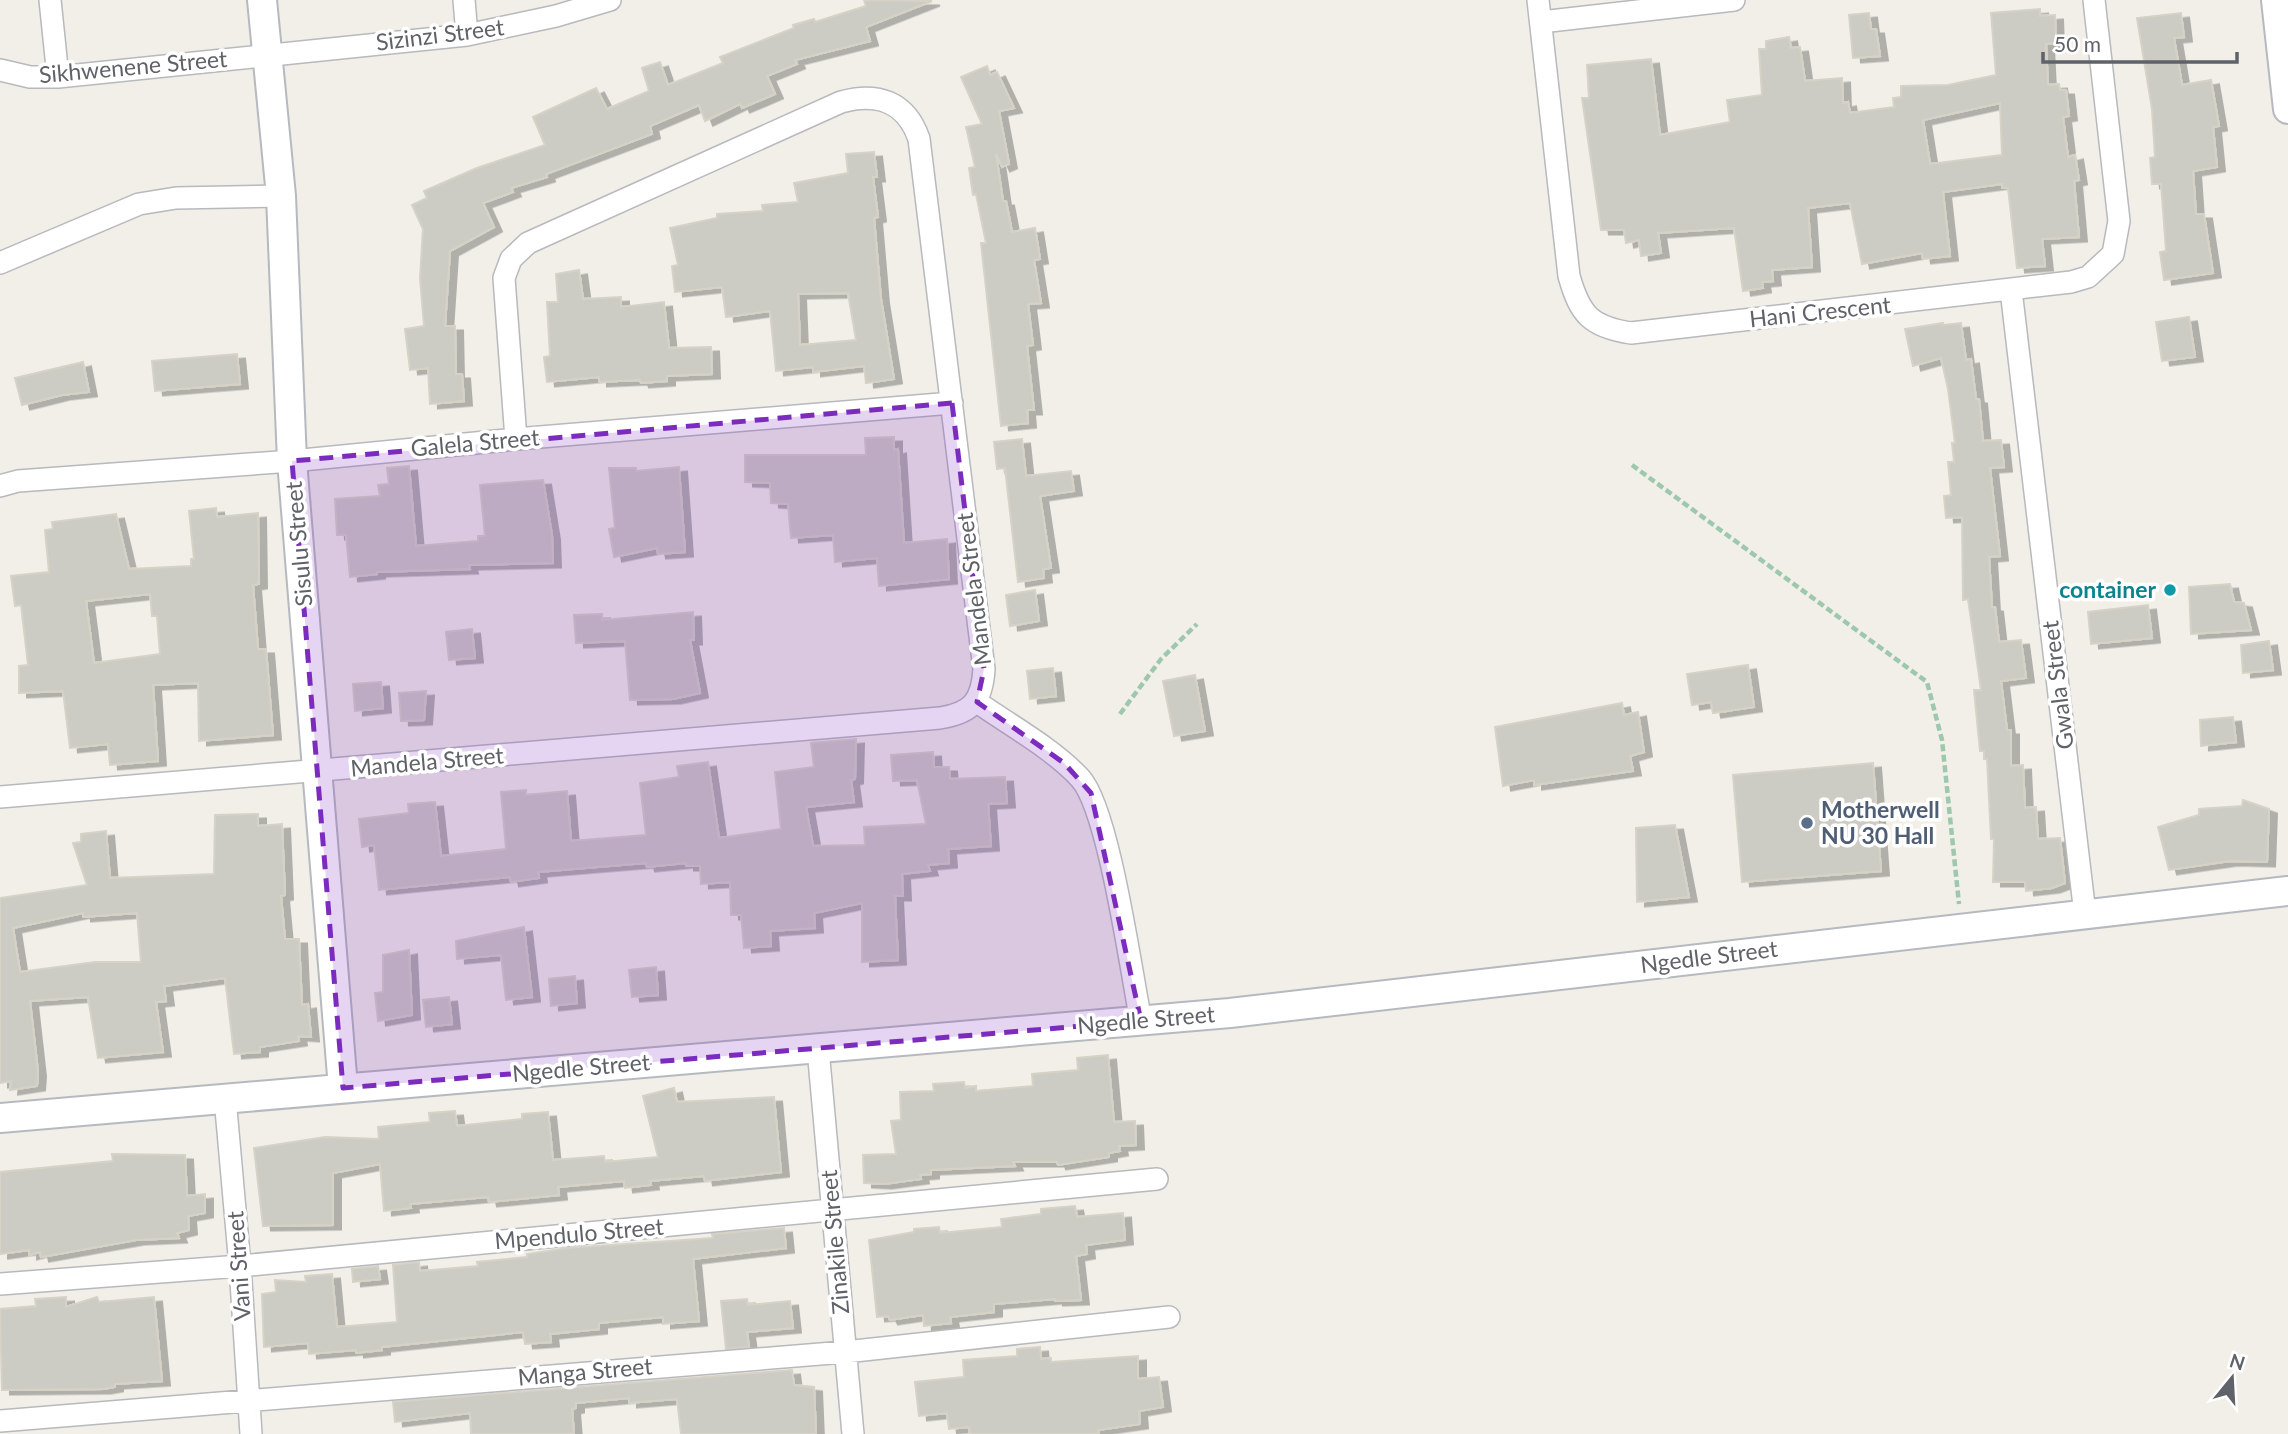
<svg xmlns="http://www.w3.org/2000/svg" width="2288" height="1434" viewBox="0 0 2288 1434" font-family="Lato,sans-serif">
<defs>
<filter id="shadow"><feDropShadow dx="8" dy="4.5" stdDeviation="0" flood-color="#0004"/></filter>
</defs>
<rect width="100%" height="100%" fill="#f1efe8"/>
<!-- building -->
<path fill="#cccbc4" stroke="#d6d2c6" stroke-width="2" fill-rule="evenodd" filter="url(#shadow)" d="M864,0L932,1L866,27L870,41L795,60L797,64L767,76L775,94L742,108L740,104L705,121L699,105L650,126L652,134L546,174L547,177L511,188L513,192L483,203L494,227L450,251L445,326H455L456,374H462L464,401L430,404L428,368L410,370L405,329L424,326L420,278L423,229L412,205L427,198L424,191L477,168L545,145L533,117L596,88L607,109L649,91L642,68L660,62L668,85L723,63L720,57L794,28L793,25L814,19L815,22L866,6Z
M2040,9V16L2055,15L2056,43L2046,44L2048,85L2059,84L2060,90H2066L2069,116L2063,117L2068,157L2075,155L2079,180L2074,181L2079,237L2042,239L2045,266L2017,268L2008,188H2002V184L1943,192L1950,256L1923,259L1922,253L1862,264L1850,203L1808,208L1812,267L1772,270L1773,281L1762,282L1763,288L1743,291L1734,228L1658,233L1661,253L1641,256L1639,240L1626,243L1624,230H1601L1582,98H1589L1587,65L1651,59L1660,135L1730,122L1727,100L1762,95L1759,49H1766V41L1789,37L1791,48L1800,47L1805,81L1842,78L1843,103L1848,102L1850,113L1894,107L1893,98L1901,97V86L1948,85L1996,75L1991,13ZM2000,103L2002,155L1930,164L1923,120Z
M1869,13L1871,29H1876L1880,56L1853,58L1849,15Z
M2181,13L2184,37L2174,38L2182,85L2211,80L2219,126L2213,127L2217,167L2193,171L2196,214H2204L2213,273L2164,280L2160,252L2166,251L2161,184H2152L2150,158L2155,157L2152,109L2137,18Z
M987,66L990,75L997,72L1014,108L999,111L1009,164L1002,167L996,154L1003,201H1006L1012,232L1035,228L1040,259L1034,260L1041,303L1028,304L1033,345L1027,346L1034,410H1027L1028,423L1001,426L981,243H986L976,194L973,195L969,168L975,167L966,127L982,124L961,77Z
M874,152L877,177H873L878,217L874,218L881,299L894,379L866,383L864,366L813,372V367L776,371L770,311L726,317L722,287L675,292L672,266L678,265L670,228L717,218V214L763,211L762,205L798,202L794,183L848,173L846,154ZM848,293L856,340L800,345L798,294Z
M579,270L583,299L621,297V307L664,302L669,348L711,347L712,374L667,376V381L641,383L640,380L599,382V377L547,382L544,357L550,356L547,302H558L556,274Z
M2189,317L2195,357L2162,361L2156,322Z
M1943,323V325L1961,323L1966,360L1971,359L1976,399H1979L1983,441L2001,440L2004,467L1990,468L2000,556L1989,557L1992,607H1995L1999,642L2021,640L2026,678L2001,681L2007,730H2011V766L2023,765L2025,808L2036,807L2038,839L2060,838L2065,883L2052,888L2026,891L2025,882H1993L1994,839H1991L1987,759H1984V751H1980L1974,690H1981L1968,599L1963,600L1962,517L1946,518L1944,496L1951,495L1948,462H1954L1952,443H1955L1948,389L1941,358L1913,366L1905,329Z
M237,354L240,384L155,391L152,361Z
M83,362L89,392L62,395L22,405L15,378Z
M894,437V450L898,449L904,543L947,539L949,579L879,586L877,558L835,562L833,535L791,538L788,504L771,503L770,483L745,482V455H866L865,438Z
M1022,439L1026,476L1071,471L1074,491L1040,496L1051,568L1043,569L1044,578L1018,582L1005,468L997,469L994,442Z
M409,466L416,546L478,541V536H485L480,485L543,480L552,535L553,563L469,565L470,569L377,572V574L350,577L346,535H337L335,499L380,496L378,485L389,484L387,468Z
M679,467L685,552L658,554L657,548L614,557L609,529L615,528L609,468H636V471Z
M216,508L217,517L258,513L259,584L253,585L258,649H266L273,735L199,741L198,683L153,685L158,761L110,765L108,744L70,748L63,691L19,693V666L28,665L21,605L15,606L11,576L49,572L45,530L53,529L52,522L116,514L129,569L191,566V559H194L189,511ZM150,594L152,616H157L160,654L94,663L86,601Z
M2230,584L2234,602L2244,603L2251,630L2191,634L2189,587Z
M1035,590L1039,621L1010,626L1006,595Z
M2148,605L2152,638L2091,644L2088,612Z
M693,612L694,640H690L700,693L673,699L630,700L625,641L576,643L574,615L602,614V620Z
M472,629L475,658L449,660L446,632Z
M2269,641L2273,670L2243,673L2241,645Z
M1748,665L1754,707L1713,713L1711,702L1692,705L1687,674Z
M1053,668L1056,696L1030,699L1027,671Z
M1195,675L1205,731L1174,736L1163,681Z
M381,682L383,708L355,711L353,684Z
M426,691L424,720L401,721L399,693Z
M1622,703L1624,715L1638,712L1644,752L1630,756L1633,771L1534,785V780L1503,786L1495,727Z
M2233,717L2236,742L2201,746L2200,720Z
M856,739L855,779L851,780L854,802L806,807L813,846L865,845L864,827L926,824L917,780L893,781L891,755L933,752L934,767H949L950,779L1005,777L1007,803L988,804L991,846L948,849L949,863L928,865L930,871L902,874L903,896H895L898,960L862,962V903L814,913L815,928L770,931L771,946L744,948L741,915H731L730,882L701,884L700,866H686V863L647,867L646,863L538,872L539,878L511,882L510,877L379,890L374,845L362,847L359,819L409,813L408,804L435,802L441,856L506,849L501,792L526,790V795L567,791L571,841L646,835L640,783L679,777L677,766L708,762L719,838L781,829L775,772L814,767L811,743Z
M1873,763L1881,871L1742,882L1733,775Z
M2243,800L2269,809L2267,862L2230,861L2169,870L2158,827L2199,815V809L2242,806Z
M258,814V826L282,824L285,895L281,896L285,939H299L302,1005L308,1004L311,1037L298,1036L299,1041L260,1047V1052L234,1054L225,978L164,986L166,1001L156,1002L163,1052L98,1058L88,997L30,1001L38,1072L37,1086L10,1090L11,1081L0,1083V898L87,885L73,843L81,842V834L106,831L110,878L214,874L215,815ZM83,913V917L137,913L141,962H95L20,972L13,928Z
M1675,825L1689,897L1637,902L1636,828Z
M524,927L532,997L506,1000L501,955L457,959L456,941Z
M409,950L412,1015L378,1021L375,993L383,992V955Z
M656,967L658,995L632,997L629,970Z
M575,976L577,1003L551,1006L549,979Z
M449,997L452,1024L426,1027L423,1000Z
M1108,1055L1114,1122L1135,1121L1136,1145L1119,1146L1120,1151L1109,1153V1157L1058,1165L1057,1162H1013L1015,1166L931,1170V1174L920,1175L921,1179L884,1184L864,1183L863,1155L896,1154L891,1121L901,1120L900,1092L934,1091L933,1084L964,1082L965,1088L976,1086V1091L1033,1086L1032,1074L1078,1070L1077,1058Z
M674,1088L677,1102L774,1097L781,1172L705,1181L704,1176L650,1181L651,1185L625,1188L624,1181L558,1187L559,1195L489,1202L488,1197L410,1204L411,1208L384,1211L380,1164L333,1173V1225L263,1226L254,1148L325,1137L379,1139L378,1127L430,1122L429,1113L455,1111L457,1126L522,1119V1114L548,1112L553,1160L604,1156L605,1162L658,1157L643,1096Z
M112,1154L185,1155L187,1196L205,1194V1213L188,1216L189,1230L177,1233L179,1238L136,1240L41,1257L40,1252L29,1255V1250L0,1254V1172L113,1161Z
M1075,1206L1077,1217L1123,1213L1125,1240L1086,1245L1087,1254L1076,1256L1081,1300L1055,1301V1299L994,1304V1312L950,1317L951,1323L924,1326L923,1315L890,1320L888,1316L877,1317L869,1240L914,1232V1229L939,1227L940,1233L1002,1227L1001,1219L1041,1214V1209Z
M784,1228L786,1248L693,1259L699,1321L663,1324V1317L599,1323V1329L550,1334L551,1342L525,1344L523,1332L382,1347V1350L356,1353V1350L309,1354L308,1343L264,1347L262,1294L276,1292L275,1280L306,1282L305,1276L332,1274L337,1327L397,1322L393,1265L419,1262L420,1271L478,1266L477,1262L527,1257V1254L568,1248L713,1238L712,1234Z
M378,1266L380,1279L353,1282L352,1269Z
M66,1297V1307L97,1297L99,1302L154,1297L162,1381L115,1384V1387L103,1389L2,1390L0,1309L36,1306L35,1299Z
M747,1299L748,1305L790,1301L793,1328L747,1332L749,1347L726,1349L721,1301Z
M1040,1347L1041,1359L1051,1358V1362L1138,1356V1379L1159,1377L1163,1407L1139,1411L1140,1424L1098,1430L1099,1434H970L969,1427L949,1429L947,1413L919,1416L915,1382L964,1377L963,1360L1017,1356V1349Z
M792,1370L794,1385L814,1387L816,1434H681L677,1399L629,1403V1398L576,1403V1408L572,1409L574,1434H471L470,1413L395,1422L393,1402Z"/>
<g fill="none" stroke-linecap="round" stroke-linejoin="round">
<defs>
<path id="street" d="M50,0L58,77
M464,0L467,35
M1538,0L1569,276C1580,315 1591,327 1631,333L2071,282L2088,277L2113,254L2119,221L2094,0
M1541,22L1734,0
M0,70L30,77H58L467,35L556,16L610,0
M0,263L139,204L176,198L281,196
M2011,290L2085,914
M0,486L18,481L292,461L516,439L952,403
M977,702C1011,726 1052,748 1080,778C1109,809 1131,972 1141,1021
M0,797L940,718C972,713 982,701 984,669L919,139C906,101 877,92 841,102L528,243L511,259L504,278L516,439
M818,1049L853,1434
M225,1098L240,1266L251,1434
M0,1284L240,1266L1157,1179
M0,1421L845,1352L1169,1317"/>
<path id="secondary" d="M262,0L281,196L292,461L343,1088
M2276,0L2288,109
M0,1118L1230,1013L2288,891"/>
</defs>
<!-- street casing -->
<use href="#street" stroke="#b8b9be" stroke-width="24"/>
<!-- secondary casing -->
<use href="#secondary" stroke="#b6b9bf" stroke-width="32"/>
<!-- path -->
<path stroke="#9ec8ad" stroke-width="4.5" stroke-dasharray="7 3.5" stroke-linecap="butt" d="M1632,465L1927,682L1942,740L1959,904
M1120,714L1161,659L1197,624"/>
<!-- street -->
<use href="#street" stroke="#fff" stroke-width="21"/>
<!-- secondary -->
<use href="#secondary" stroke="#fff" stroke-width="28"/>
</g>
<!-- marked area -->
<path fill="#7b2cbf" fill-opacity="0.2" stroke="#7b2cbf" stroke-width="5" stroke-dasharray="14 9" stroke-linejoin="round" d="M952,403L984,669L977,702L1064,763L1091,793L1141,1021L343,1088L292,461Z"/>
<!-- markers -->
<circle fill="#0f9aa8" stroke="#fff" stroke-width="2.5" cx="2170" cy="590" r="7"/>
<circle fill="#5c6f8a" stroke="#fff" stroke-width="2.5" cx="1807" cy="823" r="7"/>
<g text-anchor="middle" stroke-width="7" stroke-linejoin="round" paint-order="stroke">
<!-- street labels -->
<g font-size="23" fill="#5f6268" stroke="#fff">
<text transform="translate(440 35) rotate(-7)" y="8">Sizinzi Street</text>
<text transform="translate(133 67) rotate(-5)" y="8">Sikhwenene Street</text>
<text transform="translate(1820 312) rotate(-6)" y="8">Hani Crescent</text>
<text transform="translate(475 443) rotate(-5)" y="8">Galela Street</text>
<text transform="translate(299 544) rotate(-95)" y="8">Sisulu Street</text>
<text transform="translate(974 589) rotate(-97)" y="8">Mandela Street</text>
<text transform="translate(2058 685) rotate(-97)" y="8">Gwala Street</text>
<text transform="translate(427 762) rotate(-5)" y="8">Mandela Street</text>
<text transform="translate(1709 957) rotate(-7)" y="8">Ngedle Street</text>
<text transform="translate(1146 1020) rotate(-5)" y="8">Ngedle Street</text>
<text transform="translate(581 1068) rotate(-5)" y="8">Ngedle Street</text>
<text transform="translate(579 1234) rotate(-5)" y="8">Mpendulo Street</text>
<text transform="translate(835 1242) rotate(-95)" y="8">Zinakile Street</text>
<text transform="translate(239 1266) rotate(-94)" y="8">Vani Street</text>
<text transform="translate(585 1372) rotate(-5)" y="8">Manga Street</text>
</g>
<!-- culture labels -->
<g font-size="23" font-weight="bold" fill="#0d838f" stroke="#fff" text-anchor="end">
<text x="2156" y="598">container</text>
</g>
<!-- service labels -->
<g font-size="23" font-weight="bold" fill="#4e5e75" stroke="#fff" text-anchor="start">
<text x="1821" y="818">Motherwell<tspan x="1821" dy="26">NU 30 Hall</tspan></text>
</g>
</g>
<!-- north arrow -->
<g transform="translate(2232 1378) rotate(18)" stroke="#ffffff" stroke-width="5" paint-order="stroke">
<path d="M0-5L12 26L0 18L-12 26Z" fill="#5f6268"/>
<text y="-10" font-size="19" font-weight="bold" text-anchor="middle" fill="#5f6268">N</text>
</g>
<!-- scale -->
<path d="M2043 52v10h194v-10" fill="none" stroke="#5f6268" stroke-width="3.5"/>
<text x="2054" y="52" font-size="21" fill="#5f6268" stroke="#ffffff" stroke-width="5" paint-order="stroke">50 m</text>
</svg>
